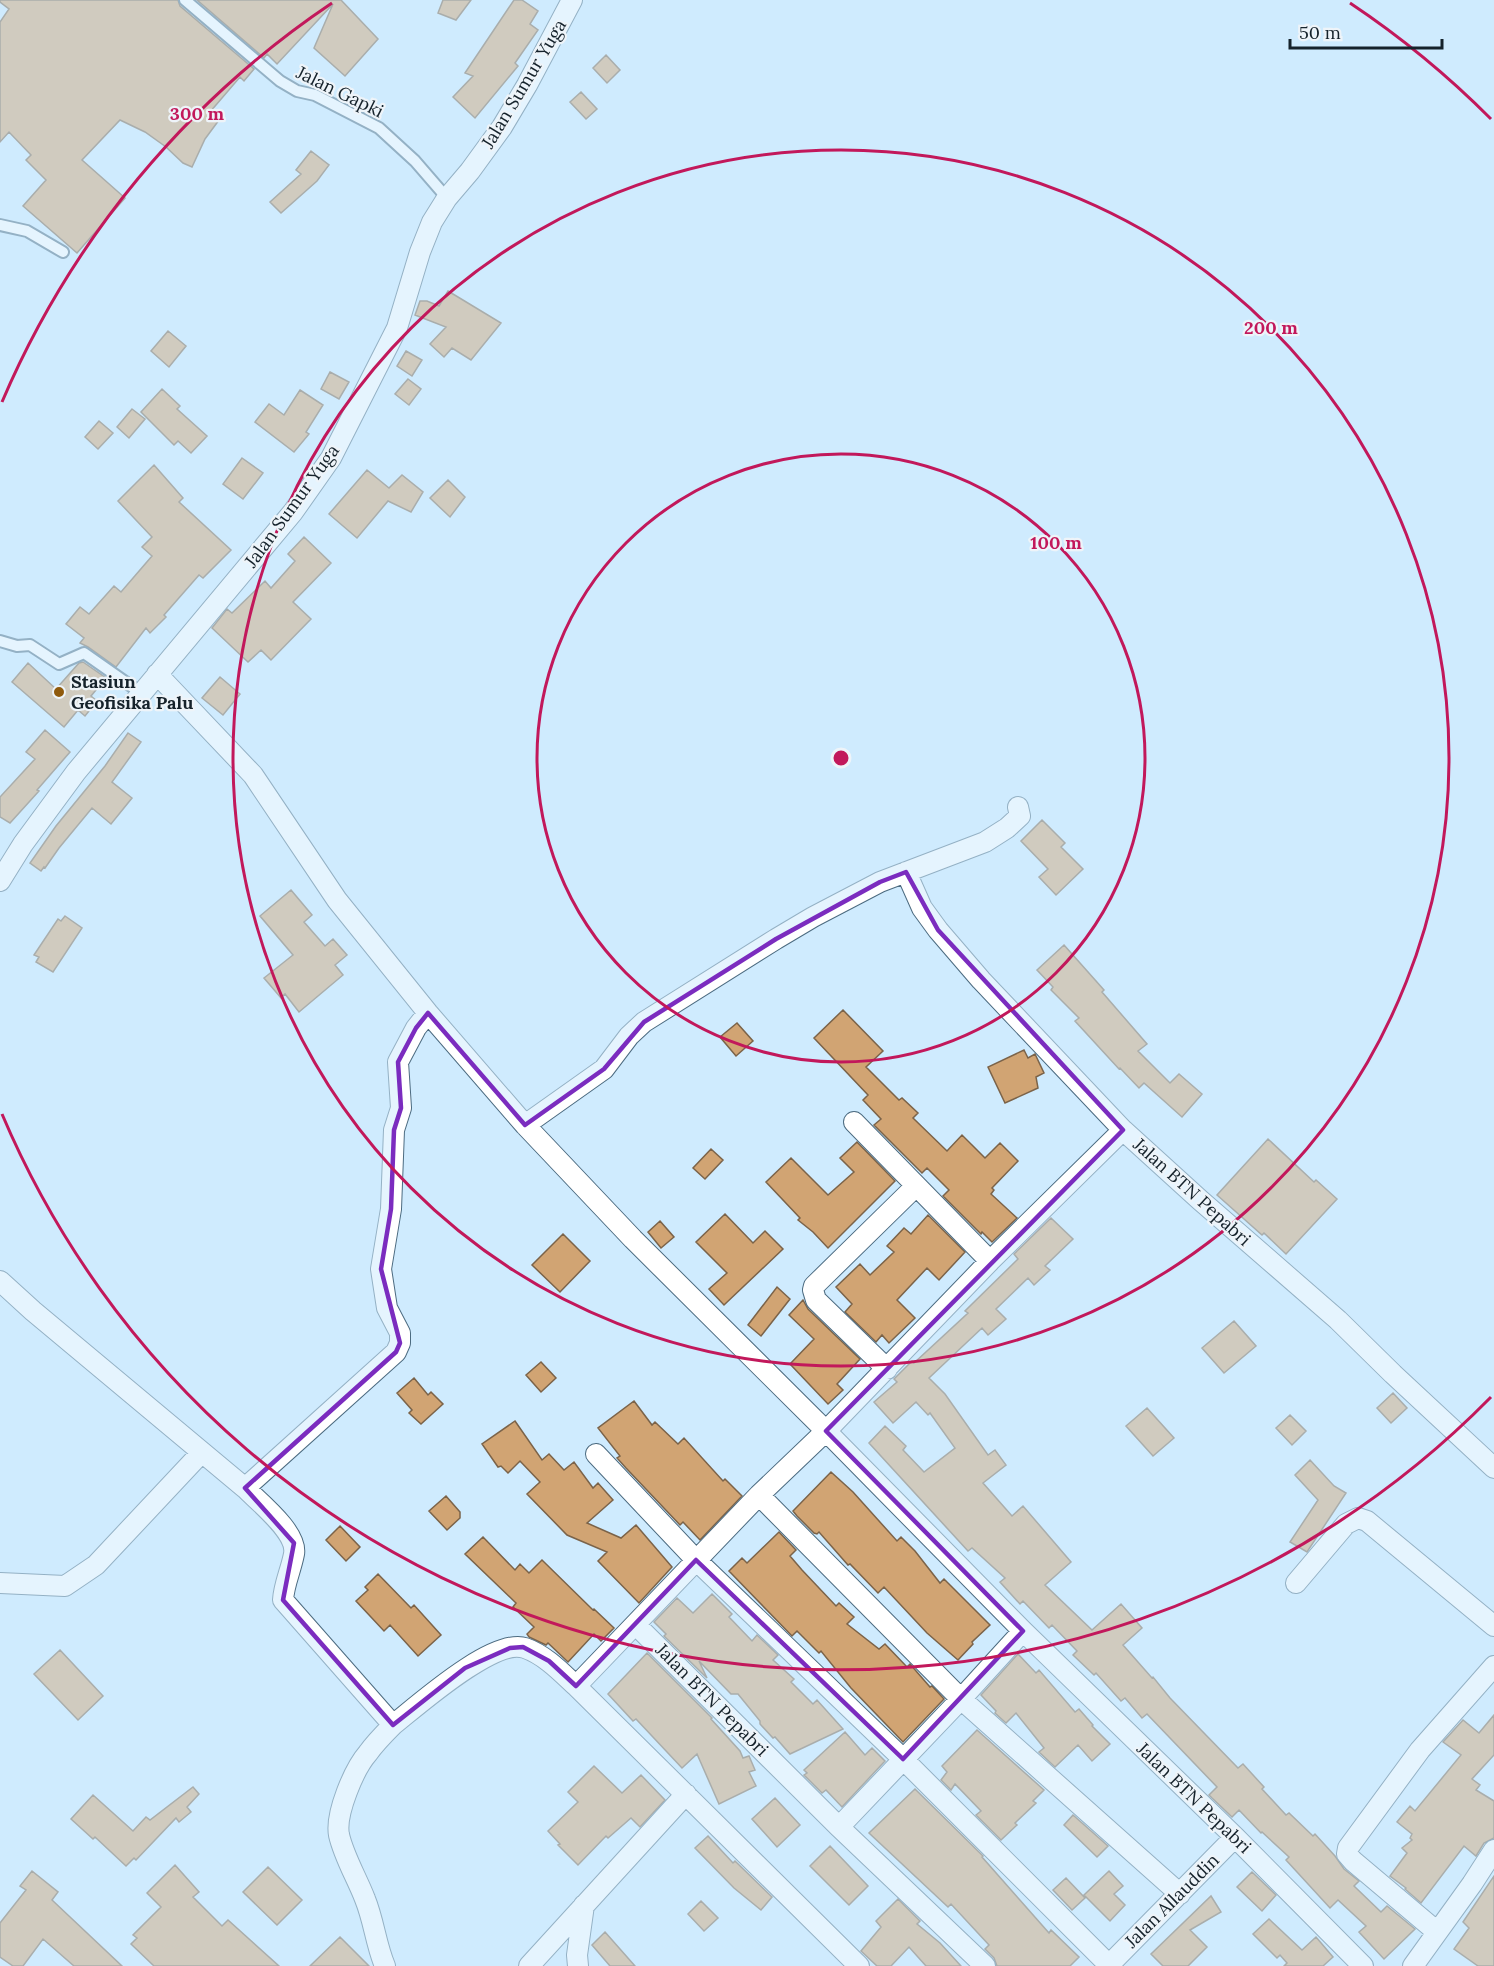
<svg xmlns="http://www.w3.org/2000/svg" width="1494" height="1966" viewBox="0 0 1494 1966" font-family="Lora,serif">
<rect width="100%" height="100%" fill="#cfebfe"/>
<!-- building -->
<path fill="#d1a473" stroke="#7b6349" stroke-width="1.5" d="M0,0H178L180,6L254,69L244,81L240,77L210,112L219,120L205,139L192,167L183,163L166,147L145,132L120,120L82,160L125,198L77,253L23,206L46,180L26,160L31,155L9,132L0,142V22L9,9L0,2Z
M197,0H341L378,39L345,76L314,48L333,4L277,64L267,54L264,58Z
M443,0H471L456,20L438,13Z
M514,0H522L538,11L530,24L538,30L515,63L518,66L475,118L453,97L473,76L465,73Z
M606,55L620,70L607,83L593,68Z
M581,92L597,109L586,119L570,102Z
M311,151L329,165L317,181L281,213L270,202L301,174L296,170Z
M448,291L501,323L471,360L452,348L444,357L430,344L446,327L415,315L420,301H427L439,306Z
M168,331L186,346L169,367L151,351Z
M406,351L422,360L412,376L397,366Z
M330,372L349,382L339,399L321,389Z
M408,379L421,389L409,405L395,394Z
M162,389L180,406L177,409L207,436L191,453L178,441L174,445L141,412Z
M300,390L323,405L306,432L309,434L294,452L255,422L269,404L284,415Z
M132,409L145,419L129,438L117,427Z
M99,421L113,433L98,449L85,437Z
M242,458L263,473L243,499L223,484Z
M154,465L183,498L179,502L231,550L203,578L199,575L164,615L166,617L150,633L146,628L116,667L88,647L80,643L84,638L66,624L80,607L89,614L114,586L121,592L152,556L142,547L152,537L118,501Z
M367,470L389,488L402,475L423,492L411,512L388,501L357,538L329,514Z
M448,480L465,497L450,517L430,498Z
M304,537L331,563L293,602L311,619L271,660L261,650L248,662L212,628L227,609L232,613L265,581L271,588L295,561L288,554Z
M83,662L106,678L91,696L97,701L85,716L78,710L64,727L12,682L28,663L56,689L79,663Z
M220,677L240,694L223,715L202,698Z
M45,730L70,752L37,790L39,791L10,823L0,817V797L35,759L26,752Z
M128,733L141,742L112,782L132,798L111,824L92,808L59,848L45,868L44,867L41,871L30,863L56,826L105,766Z
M1042,820L1065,843L1061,847L1083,869L1056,895L1039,877L1048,869L1021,841Z
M291,890L312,915L304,922L325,946L333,939L347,955L335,965L343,975L299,1012L285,994L281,998L264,978L293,955L260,916Z
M65,916L82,928L53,972L36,962L39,957L34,955L58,919L61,921Z
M1064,945L1104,990L1102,992L1147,1044L1138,1051L1170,1083L1179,1074L1202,1094L1182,1117L1144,1083L1139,1088L1120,1068L1119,1069L1075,1021L1079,1018L1051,990L1053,987L1037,970Z
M843,1010L883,1051L866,1067L899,1100L902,1098L918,1113L913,1118L947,1151L962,1135L985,1158L1000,1143L1018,1161L992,1188L994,1190L991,1194L1017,1218L992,1242L982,1232L981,1234L943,1196L949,1190L927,1168L922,1173L874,1125L881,1119L863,1100L868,1095L814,1038Z
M737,1023L753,1041L736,1056L720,1037Z
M1024,1050L1028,1058L1035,1054L1044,1073L1036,1077L1038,1088L1005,1103L988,1067Z
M1268,1139L1314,1182L1316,1180L1337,1199L1286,1254L1264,1233L1262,1235L1217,1195Z
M857,1142L895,1181L828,1248L813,1232L798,1220L800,1218L766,1182L791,1158L828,1195L854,1172L840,1158Z
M711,1149L723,1160L705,1179L693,1168Z
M725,1214L753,1243L765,1231L783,1249L724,1305L709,1289L727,1273L696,1242Z
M928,1215L965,1252L939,1280L927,1268L897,1300L915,1318L889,1343L882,1335L876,1342L845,1312L852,1304L836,1287L860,1264L870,1275L894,1252L887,1246L904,1228L911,1234Z
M1051,1218L1073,1239L1045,1266L1050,1270L1034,1285L1028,1278L996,1309L1006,1319L988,1335L982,1328L929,1378L945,1394L988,1455L995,1450L1006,1465L983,1483L1012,1516L1023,1506L1071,1562L1045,1585L1092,1630L1121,1604L1142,1628L1123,1645L1152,1678L1153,1677L1170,1698L1238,1768L1243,1764L1264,1787L1262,1789L1286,1815L1289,1813L1313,1836L1315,1834L1335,1856L1344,1869L1359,1881L1354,1886L1381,1912L1387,1906L1415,1929L1384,1959L1359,1932L1366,1926L1338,1900L1330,1908L1286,1860L1289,1857L1262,1832L1261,1833L1239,1810L1232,1817L1212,1798L1209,1795L1217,1787L1147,1714L1142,1718L1125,1698L1121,1701L1096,1673L1094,1675L1073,1655L1077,1651L1052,1625L1049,1628L1023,1601L1020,1604L1000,1582L1005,1578L972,1548L968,1551L869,1443L885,1426L906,1446L903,1450L924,1472L955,1448L930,1413L928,1415L916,1402L893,1423L874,1402L897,1382L894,1379L912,1361L914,1363L968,1313L965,1311L1018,1259L1014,1254Z
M660,1221L674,1237L661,1248L648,1232Z
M563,1234L590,1261L560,1292L532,1265Z
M777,1287L790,1299L761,1336L748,1325Z
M803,1300L808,1309L860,1359L837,1384L843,1390L828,1404L790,1364L814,1339L789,1315Z
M1234,1321L1256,1346L1224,1373L1202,1348Z
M541,1362L556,1378L541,1392L526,1375Z
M414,1378L428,1395L431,1392L443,1404L421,1424L409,1413L412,1410L397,1393Z
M1393,1393L1407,1408L1391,1423L1377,1408Z
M634,1401L652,1425L655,1422L678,1444L684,1438L723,1481L725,1479L742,1496L700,1540L683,1522L680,1525L626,1468L617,1458L620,1456L598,1428Z
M1147,1408L1174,1438L1153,1456L1126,1426Z
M1290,1415L1306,1431L1292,1445L1276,1428Z
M515,1421L542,1460L549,1454L564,1470L574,1462L593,1488L598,1483L613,1500L587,1523L621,1538L636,1525L672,1567L639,1603L598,1561L607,1552L567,1535L527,1494L540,1482L520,1461L508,1473L501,1466L498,1467L482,1444Z
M1310,1460L1334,1486L1346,1493L1307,1552L1290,1542L1318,1500L1295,1475Z
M831,1472L853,1492L897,1541L901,1537L915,1551L940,1583L944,1579L990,1625L972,1642L973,1644L958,1660L927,1633L884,1587L878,1593L850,1564L848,1565L819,1532L817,1534L814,1533L797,1516L793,1511Z
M446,1496L460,1512V1518L447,1530L429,1511Z
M340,1526L360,1547L346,1561L326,1540Z
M779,1532L796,1550L790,1556L802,1570L836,1606L839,1603L854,1617L847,1624L879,1649L885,1644L907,1667L910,1664L930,1687L932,1686L944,1699L903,1742L851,1688L821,1651L819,1653L797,1631L792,1636L729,1571L742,1558L747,1563Z
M483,1537L515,1570L520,1564L529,1573L542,1560L593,1610L594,1609L614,1628L601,1641L594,1634L568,1662L548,1643L546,1645L529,1637L527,1634L534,1627L513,1607L516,1603L465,1554Z
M378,1574L411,1608L414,1605L441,1635L418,1656L390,1625L384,1631L356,1601L368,1590L365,1587Z
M712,1594L732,1614L729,1617L752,1641L757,1635L778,1655L773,1660L794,1679L791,1682L813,1704L817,1700L843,1729L790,1754L775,1737L773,1738L760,1724V1721L738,1694H731L699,1661L707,1678L664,1636L666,1634L654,1622L677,1598L693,1613Z
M60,1650L103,1696L78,1720L34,1674Z
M647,1653L712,1718L711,1719L740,1751L743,1758L749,1756L755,1770L749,1772L756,1786L719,1804L697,1754L682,1768L636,1719L633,1721L608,1694Z
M1018,1654L1036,1673L1039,1670L1075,1712L1079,1709L1093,1725L1092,1726L1110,1744L1092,1761L1078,1745L1055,1767L1039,1752L1044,1748L1016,1713L1006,1723L995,1713L996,1711L981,1695Z
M1494,1715V1755L1472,1779L1480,1785L1476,1790L1494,1801V1838L1484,1843L1476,1856L1464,1846L1421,1903L1405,1889L1406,1888L1390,1876L1407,1853L1402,1848L1412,1840L1410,1838L1412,1834L1397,1822L1410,1806L1415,1811L1461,1755L1443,1742L1463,1720L1479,1733Z
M977,1730L1044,1790L1033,1801L1036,1803L1015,1823L1017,1825L1001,1840L976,1815L981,1811L955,1784L951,1790L941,1780L947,1772L942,1766Z
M845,1732L865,1755L872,1748L885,1761L842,1807L826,1790L822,1793L804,1775L807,1773L804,1770Z
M594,1766L622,1793L641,1775L665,1800L640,1827L631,1818L608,1838L606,1836L578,1865L558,1845L560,1844L548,1831L578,1802L568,1792Z
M193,1787L199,1794L187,1807L191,1812L179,1822L176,1818L136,1860L134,1858L126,1866L95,1837L93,1839L71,1819L93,1795L133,1831L146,1817L150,1820Z
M915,1789L983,1856L982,1857L1049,1933L1051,1930L1079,1957L1070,1966H997L994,1958L985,1949L989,1945L951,1904L948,1907L869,1833Z
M775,1798L800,1825L777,1847L752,1819Z
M1073,1815L1108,1846L1097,1857L1064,1825Z
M708,1836L733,1863L735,1861L772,1897L761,1910L734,1888L695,1848Z
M830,1846L868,1886L849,1905L810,1866Z
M175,1865L199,1892L193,1897L222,1926L228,1920L279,1966H154L131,1944L137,1938L133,1935L161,1907L147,1893Z
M268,1867L302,1900L277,1925L243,1892Z
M32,1871L58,1892L52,1900L122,1966H74L43,1939L23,1966H13L0,1957V1923L26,1890L20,1886Z
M1109,1871L1123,1886L1114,1894L1125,1905L1110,1921L1084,1895Z
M1252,1872L1276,1895L1262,1911L1237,1887Z
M1494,1876V1966H1478L1454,1949L1469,1928L1463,1922Z
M1066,1878L1085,1898L1072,1910L1053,1890Z
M1211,1896L1221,1912L1190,1930L1207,1947L1188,1966H1163L1151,1954Z
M898,1899L920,1921L917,1924L940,1943L961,1966H926L909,1947L891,1966H877L861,1951L881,1927L876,1921Z
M701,1901L718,1918L704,1931L688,1914Z
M1269,1919L1302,1950L1316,1937L1333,1957L1323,1966H1284L1287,1963L1280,1955L1277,1958L1253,1934Z
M605,1932L635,1966H610L592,1945Z
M340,1937L369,1966H310Z"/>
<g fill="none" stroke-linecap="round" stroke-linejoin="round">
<defs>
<path id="service" d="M185,0L280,81L297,91L315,95L379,128L415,161L447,198
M0,225L27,231L63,252
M0,641L17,646L30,645L59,664L84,653L141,693"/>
<path id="minor" d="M157,674L253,775L337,900L428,1013L525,1125L633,1239L826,1431L1023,1631L1235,1837L1363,1966
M906,872L922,908L938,930L981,980L1123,1130
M0,881L23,844L76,772L293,512L331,458L397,328L420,252L432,222L447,198L470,171L502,127L527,85L572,0
M854,1122L990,1261
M525,1125L604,1069L629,1036L644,1022L776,939L813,917L880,882L985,842L1007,828L1020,816L1018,807
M0,1281L33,1311L245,1488C260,1503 298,1533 294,1554C291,1570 284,1584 283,1600L393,1725C384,1734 375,1743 368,1753C354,1769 335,1814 339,1835C344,1857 357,1878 365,1899C374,1921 376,1945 385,1966
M887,1369L816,1300L813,1290L814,1286L916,1186
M596,1454L696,1560L903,1759L1109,1965
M245,1488L396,1352L400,1343V1333L387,1308L381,1269L391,1209L394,1130L401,1108L398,1062L416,1028L428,1013
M759,1495L961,1699L1180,1894
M0,1583L65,1586L96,1565L202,1452
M1296,1583L1346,1524L1358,1518L1367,1521L1494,1626
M636,1625L839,1827L985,1966
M393,1725C417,1706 494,1637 525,1648C545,1655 561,1672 576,1686
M839,1827L961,1699L1023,1631
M1436,1931L1353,1861L1347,1854L1348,1848L1420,1750L1494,1666
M529,1966L686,1794
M578,1966L577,1955L584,1905
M859,1966L576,1686L759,1495L826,1431L990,1261L1123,1130L1200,1200L1338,1320L1393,1374L1494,1468
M1108,1966L1235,1837
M1413,1966L1472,1884L1494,1850"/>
</defs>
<!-- service casing -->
<use href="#service" stroke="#4c6b80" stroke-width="14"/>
<!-- minor casing -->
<use href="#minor" stroke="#4c6b80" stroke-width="22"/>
<!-- service -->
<use href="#service" stroke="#fff" stroke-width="10"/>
<!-- minor -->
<use href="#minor" stroke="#fff" stroke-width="20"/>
</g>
<!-- marked area -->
<path d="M0 0H1494V1966H0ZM906,872L938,930L1123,1130L826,1431L1023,1631L903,1759L696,1560L576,1686L549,1661L523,1647L510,1648L465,1668L393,1725L283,1600L294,1543L245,1488L396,1352L400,1343L381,1269L391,1209L394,1130L401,1108L398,1062L416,1028L428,1013L525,1125L604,1069L644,1022L776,939L880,882Z" fill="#cfebfe" fill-opacity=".55" fill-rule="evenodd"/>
<path fill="none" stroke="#7b2cbf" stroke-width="4.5" stroke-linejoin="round" d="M906,872L938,930L1123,1130L826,1431L1023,1631L903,1759L696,1560L576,1686L549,1661L523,1647L510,1648L465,1668L393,1725L283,1600L294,1543L245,1488L396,1352L400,1343L381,1269L391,1209L394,1130L401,1108L398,1062L416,1028L428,1013L525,1125L604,1069L644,1022L776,939L880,882Z"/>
<!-- distance rings -->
<g fill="none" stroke="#c2185b" stroke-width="3">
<circle cx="841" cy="758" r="304"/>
<circle cx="841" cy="758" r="608"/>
<path d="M1491 1397A911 911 0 0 1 2 1114M2 402A911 911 0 0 1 332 3M1350 3A911 911 0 0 1 1491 119"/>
</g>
<!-- markers -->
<circle fill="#8f5a0c" stroke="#eef4f9" stroke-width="2" cx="59" cy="692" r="6"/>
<g text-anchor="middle" stroke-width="4.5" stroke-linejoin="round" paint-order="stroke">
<!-- street labels -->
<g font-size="18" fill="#15222b" stroke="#eef4f9">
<text transform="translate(524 84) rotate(-59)" y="6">Jalan Sumur Yuga</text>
<text transform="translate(340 92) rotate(26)" y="6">Jalan Gapki</text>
<text transform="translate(292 506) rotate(-54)" y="6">Jalan Sumur Yuga</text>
<text transform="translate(1192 1192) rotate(42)" y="6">Jalan BTN Pepabri</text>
<text transform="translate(712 1700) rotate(45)" y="6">Jalan BTN Pepabri</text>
<text transform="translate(1194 1798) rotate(44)" y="6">Jalan BTN Pepabri</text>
<text transform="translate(1172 1901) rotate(-45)" y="6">Jalan Allauddin</text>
</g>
<!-- poi labels -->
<g font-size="18" font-weight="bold" fill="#15222b" stroke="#eef4f9" text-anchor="start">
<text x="71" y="688">Stasiun<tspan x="71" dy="21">Geofisika Palu</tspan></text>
</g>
</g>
<circle cx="841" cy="758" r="9" fill="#c2185b" stroke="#eef4f9" stroke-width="3"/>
<g font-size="18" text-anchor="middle" font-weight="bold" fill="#c2185b" stroke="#eef4f9" stroke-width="4.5" stroke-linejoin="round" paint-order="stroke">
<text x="197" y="120">300 m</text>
<text x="1271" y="334">200 m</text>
<text x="1056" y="549">100 m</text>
</g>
<!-- scale -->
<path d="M1290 39v9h152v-9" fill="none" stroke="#15222b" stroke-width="3"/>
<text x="1299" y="39" font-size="18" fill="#15222b" stroke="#eef4f9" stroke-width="4.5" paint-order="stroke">50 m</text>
</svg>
